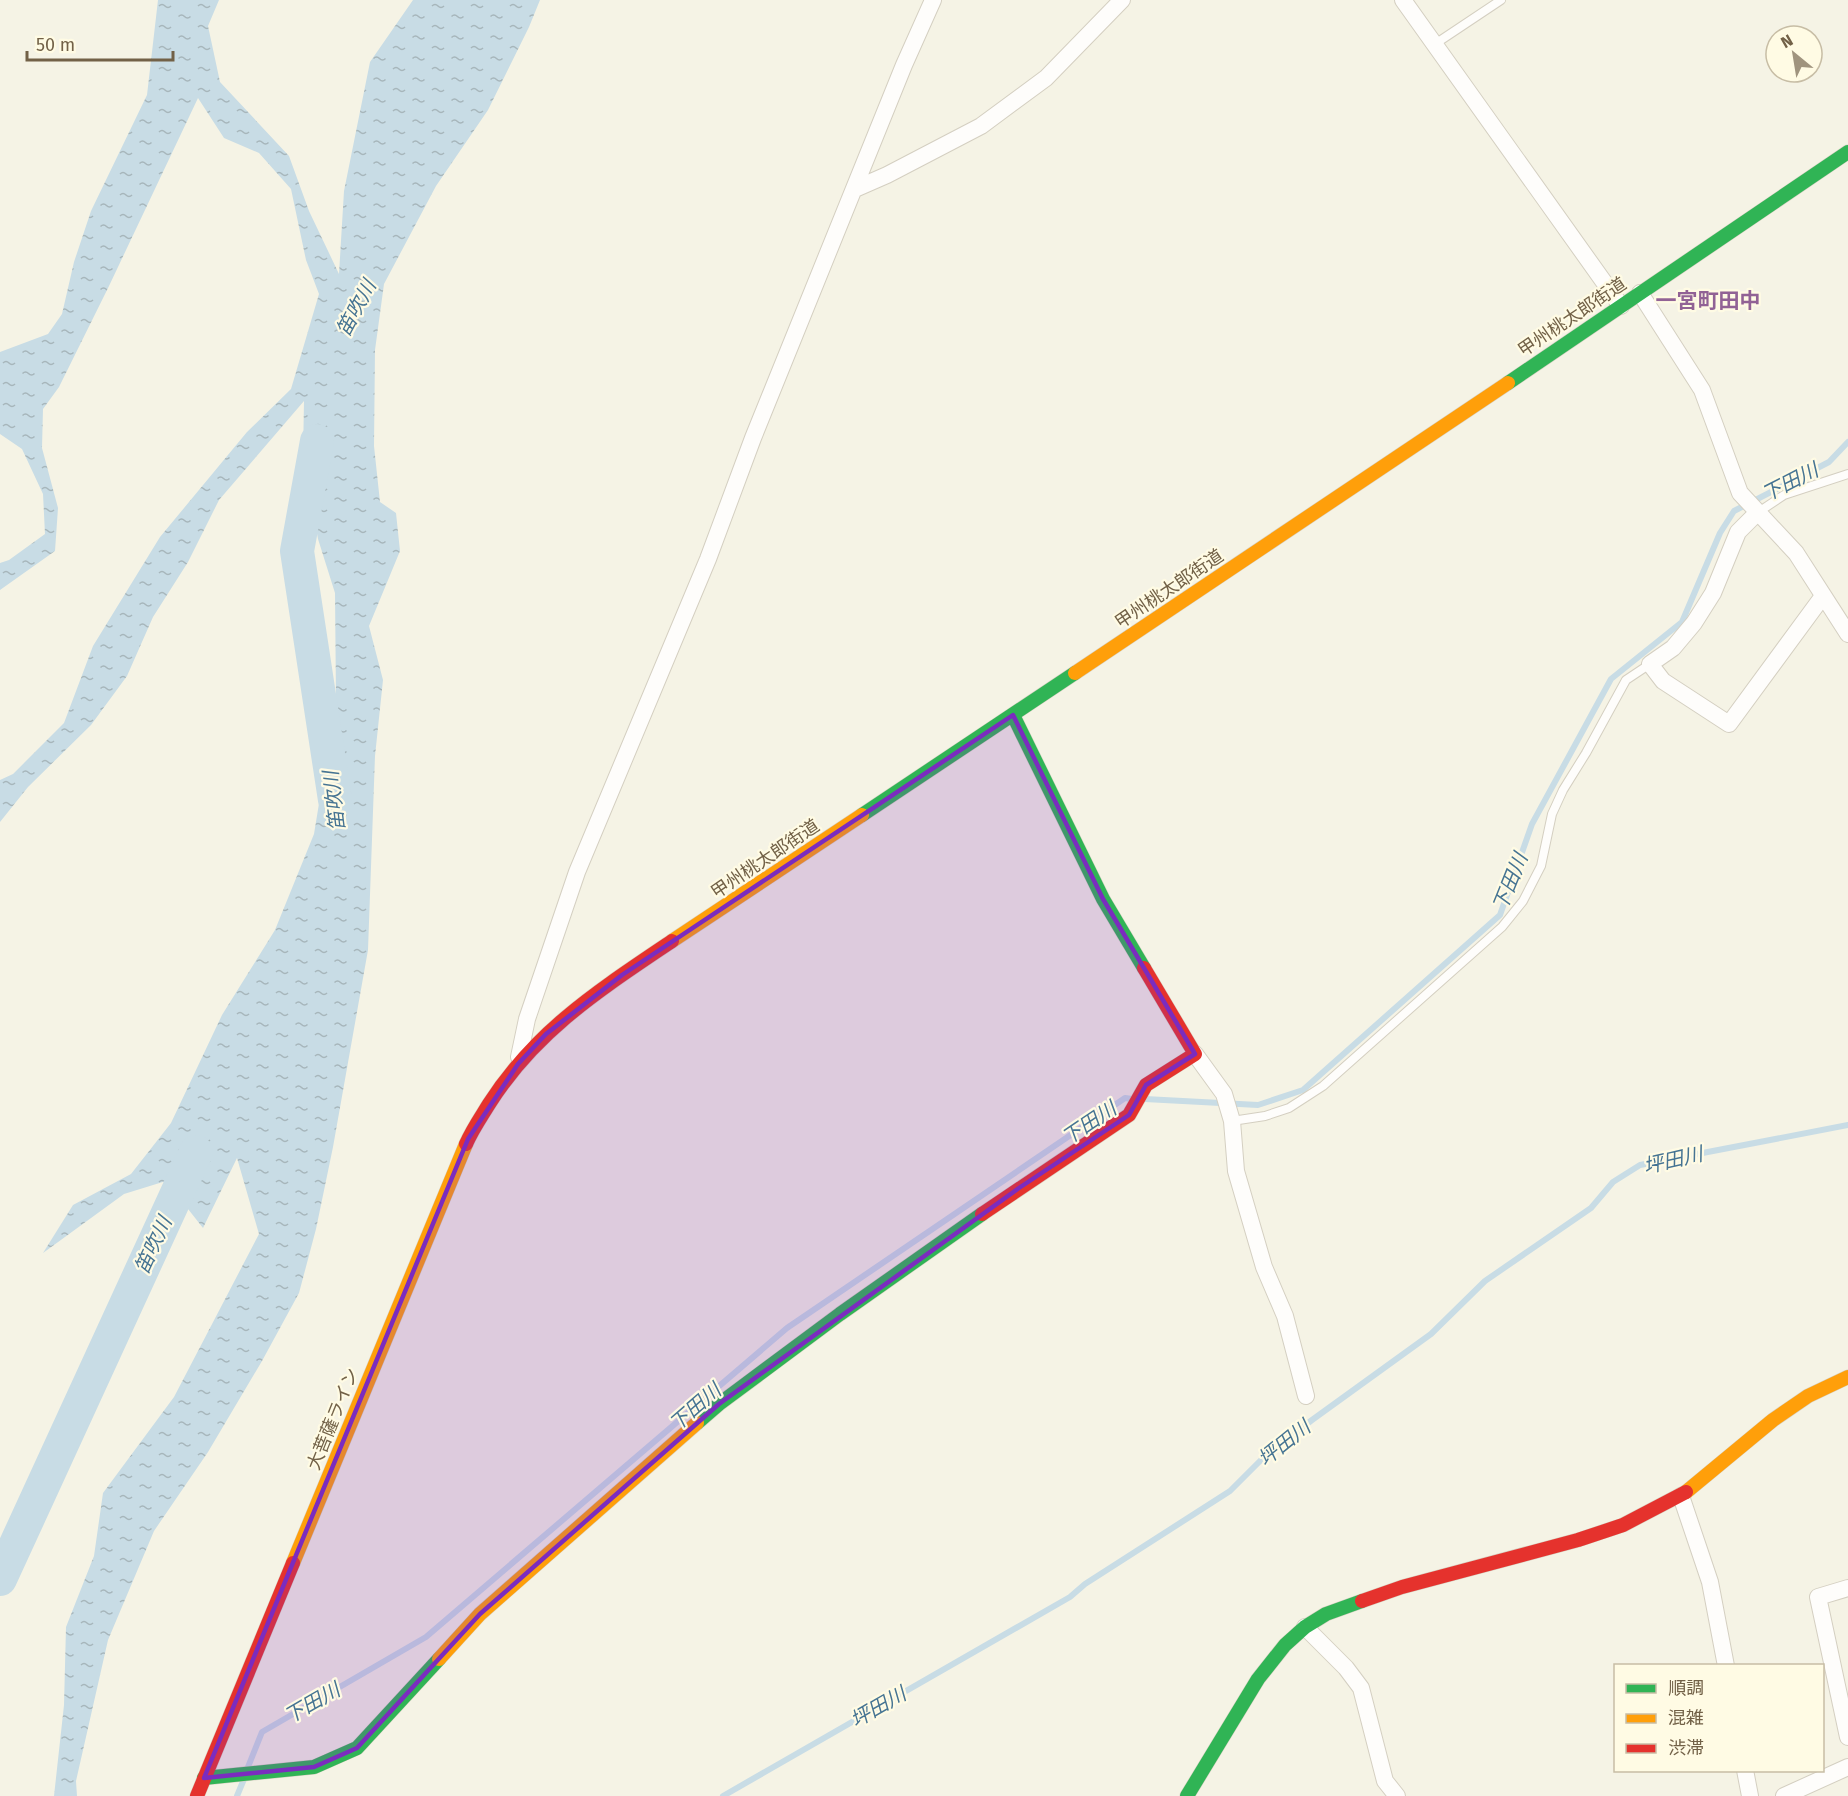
<svg xmlns="http://www.w3.org/2000/svg" width="1848" height="1796" viewBox="0 0 1848 1796" font-family="'Fira Sans','Noto Sans JP',sans-serif">
<defs>
<pattern id="water-ripples" width="26" height="14" patternUnits="userSpaceOnUse" patternTransform="scale(1.5)"><rect width="26" height="14" fill="#c8dce5"/><path d="M2 4q2-2 4 0t4 0M15 11q2-2 4 0t4 0" fill="none" stroke="#a7b6bb"/></pattern>
</defs>
<rect width="100%" height="100%" fill="#f5f3e5"/>
<!-- water -->
<path fill="url(#water-ripples)" d="M158,0H219L208,26L220,82L289,156L309,211L339,274L344,191L370,62L413,0H540L529,27L488,110L436,186L384,284L375,350L374,446L380,502L396,513L400,551L369,626L383,680L375,756L368,950L333,1147L316,1229L299,1293L262,1361L208,1452L154,1531L108,1640L76,1781L77,1796H54L64,1705L66,1627L94,1556L103,1493L174,1397L259,1234L237,1158L203,1228L166,1181L124,1194L43,1253L73,1205L131,1174L171,1123L222,1015L275,930L314,834L336,700L335,593L318,539L303,456L304,401L219,500L188,562L153,617L127,676L91,725L28,787L0,822V780L13,774L64,723L93,646L160,537L247,432L291,389L319,294L306,260L291,189L259,153L224,138L198,98L109,286L59,387L43,409L42,448L58,508L55,551L0,590V563L9,560L45,534L43,494L22,449L0,434V352L48,334L62,314L74,262L91,211L147,95Z"/>
<g fill="none" stroke-linecap="round" stroke-linejoin="round">
<!-- stream -->
<path stroke="#c8dce5" stroke-width="6" d="M1145,1099L1258,1105L1303,1090L1500,915L1532,824L1611,679L1682,622L1720,533L1734,511L1829,462L1848,442
M248,1767L262,1732L426,1637L787,1328L1125,1098L1132,1099
M237,1796L244,1779
M723,1796L1070,1597L1085,1584L1230,1491L1264,1457L1312,1420L1431,1334L1485,1281L1591,1208L1613,1182L1640,1165L1848,1125"/>
<!-- river -->
<path stroke="#c8dce5" stroke-width="34" d="M317,441L297,551L335,800
M0,1579L196,1152"/>
<defs>
<path id="lane" d="M1435,44L1501,0
M1757,513L1784,495L1848,474
M1232,1121L1265,1116L1289,1108L1323,1086L1502,927L1523,901L1541,866L1552,814L1563,790L1586,753L1626,680L1650,664"/>
<path id="street" d="M1403,0L1621,306
M855,189L887,175L981,126L1046,78L1122,0
M1640,293L1702,390L1740,493L1796,553L1848,634
M1757,513L1738,532L1713,593L1694,623L1673,648L1650,664L1663,681L1729,724L1823,596
M1195,1054L1224,1094L1232,1121L1236,1171L1264,1267L1285,1316L1306,1396
M519,1057L527,1019L577,872L708,559L753,438L904,65L933,0
M1681,1496L1710,1582L1726,1666
M1848,1588L1818,1597L1848,1737
M1305,1627L1346,1668L1361,1688L1385,1781L1397,1796
M1745,1770L1750,1796
M1784,1796L1848,1767"/>
<path id="fast" d="M1508,383L1848,152
M1013,715L1103,899L1144,968
M862,815L1075,673
M697,1423L719,1404L840,1314L982,1214
M204,1778L314,1767L357,1748L439,1659
M1187,1796L1258,1679L1285,1645L1305,1627L1326,1614L1362,1601"/>
<path id="slow" d="M1075,673L1508,383
M672,941L862,815
M1686,1492L1773,1420L1808,1396L1848,1377
M293,1563L466,1144
M439,1659L480,1614L697,1423"/>
<path id="jam" d="M466,1144C472,1130 481,1117 489,1104C536,1030 601,989 672,941
M982,1214L1129,1115L1146,1085L1195,1054L1144,968
M1362,1601L1402,1587L1578,1540L1623,1525L1686,1492
M197,1796L293,1563"/>
</defs>
<!-- lane casing -->
<use href="#lane" stroke="#d4cfc1" stroke-width="10"/>
<!-- street casing -->
<use href="#street" stroke="#d4cfc1" stroke-width="18"/>
<!-- fast casing -->
<use href="#fast" stroke="#d6d0c2" stroke-width="15"/>
<!-- slow casing -->
<use href="#slow" stroke="#d6d0c2" stroke-width="15"/>
<!-- jam casing -->
<use href="#jam" stroke="#d6d0c2" stroke-width="15"/>
<!-- lane -->
<use href="#lane" stroke="#fefdfb" stroke-width="8"/>
<!-- street -->
<use href="#street" stroke="#fefdfb" stroke-width="16"/>
<!-- fast -->
<use href="#fast" stroke="#30b455" stroke-width="14"/>
<!-- slow -->
<use href="#slow" stroke="#ff9f0a" stroke-width="14"/>
<!-- jam -->
<use href="#jam" stroke="#e5322d" stroke-width="14"/>
</g>
<!-- marked area -->
<path fill="#7b2cbf" fill-opacity="0.2" stroke="#7b2cbf" stroke-width="4.5" stroke-linejoin="round" d="M1013,715L1103,899L1195,1054L1146,1085L1129,1115L1019,1188L719,1404L480,1614L357,1748L314,1767L204,1778L468,1139L518,1064L546,1034L622,975Z"/>
<g text-anchor="middle" stroke-width="4.5" stroke-linejoin="round" paint-order="stroke">
<!-- street labels -->
<g font-size="18" fill="#726147" stroke="#fffbe4">
<text transform="translate(1572 317) rotate(-34)" y="6">甲州桃太郎街道</text>
<text transform="translate(1169 589) rotate(-34)" y="6">甲州桃太郎街道</text>
<text transform="translate(765 859) rotate(-34)" y="6">甲州桃太郎街道</text>
<text transform="translate(333 1419) rotate(-68)" y="6">大菩薩ライン</text>
</g>
<!-- water labels -->
<g font-size="20" font-style="italic" fill="#467493" stroke="#fffbe4">
<text transform="translate(356 308) rotate(-62)" y="7">笛吹川</text>
<text transform="translate(1790 482) rotate(-27)" y="7">下田川</text>
<text transform="translate(334 801) rotate(-97)" y="7">笛吹川</text>
<text transform="translate(1510 882) rotate(-68)" y="7">下田川</text>
<text transform="translate(1089 1123) rotate(-34)" y="7">下田川</text>
<text transform="translate(1673 1160) rotate(-13)" y="7">坪田川</text>
<text transform="translate(153 1245) rotate(-65)" y="7">笛吹川</text>
<text transform="translate(695 1407) rotate(-41)" y="7">下田川</text>
<text transform="translate(1284 1443) rotate(-39)" y="7">坪田川</text>
<text transform="translate(312 1703) rotate(-30)" y="7">下田川</text>
<text transform="translate(878 1707) rotate(-30)" y="7">坪田川</text>
</g>
<!-- quarter labels -->
<g font-size="21" font-weight="bold" fill="#916295" stroke="#fffbe4">
<text x="1708" y="308">一宮町田中</text>
</g>
</g>
<!-- legend -->
<rect x="1614" y="1664" width="210" height="108" fill="#fffbe4" stroke="#c7bda5" stroke-width="1.5"/>
<rect x="1626" y="1684" width="30" height="9" fill="#30b455" stroke="#c7bda5" stroke-width="1.5"/>
<text x="1668" y="1694" font-size="18" fill="#726147">順調</text>
<rect x="1626" y="1714" width="30" height="9" fill="#ff9f0a" stroke="#c7bda5" stroke-width="1.5"/>
<text x="1668" y="1724" font-size="18" fill="#726147">混雑</text>
<rect x="1626" y="1744" width="30" height="9" fill="#e5322d" stroke="#c7bda5" stroke-width="1.5"/>
<text x="1668" y="1754" font-size="18" fill="#726147">渋滞</text>
<!-- north arrow -->
<g transform="translate(1794 54) rotate(330)"><circle r="28" fill="#fffbe4" stroke="#c7bda5" stroke-width="1.5"/>
<path d="M0-4.5L10 22L0 15L-10 22Z" fill="#a0947e"/>
<text y="-9" font-size="16" font-weight="bold" text-anchor="middle" fill="#726147">N</text>
</g>
<!-- scale -->
<path d="M27 51v9h146v-9" fill="none" stroke="#726147" stroke-width="3"/>
<text x="36" y="51" font-size="18" fill="#726147" stroke="#fffbe4" stroke-width="4.5" paint-order="stroke">50 m</text>
</svg>
